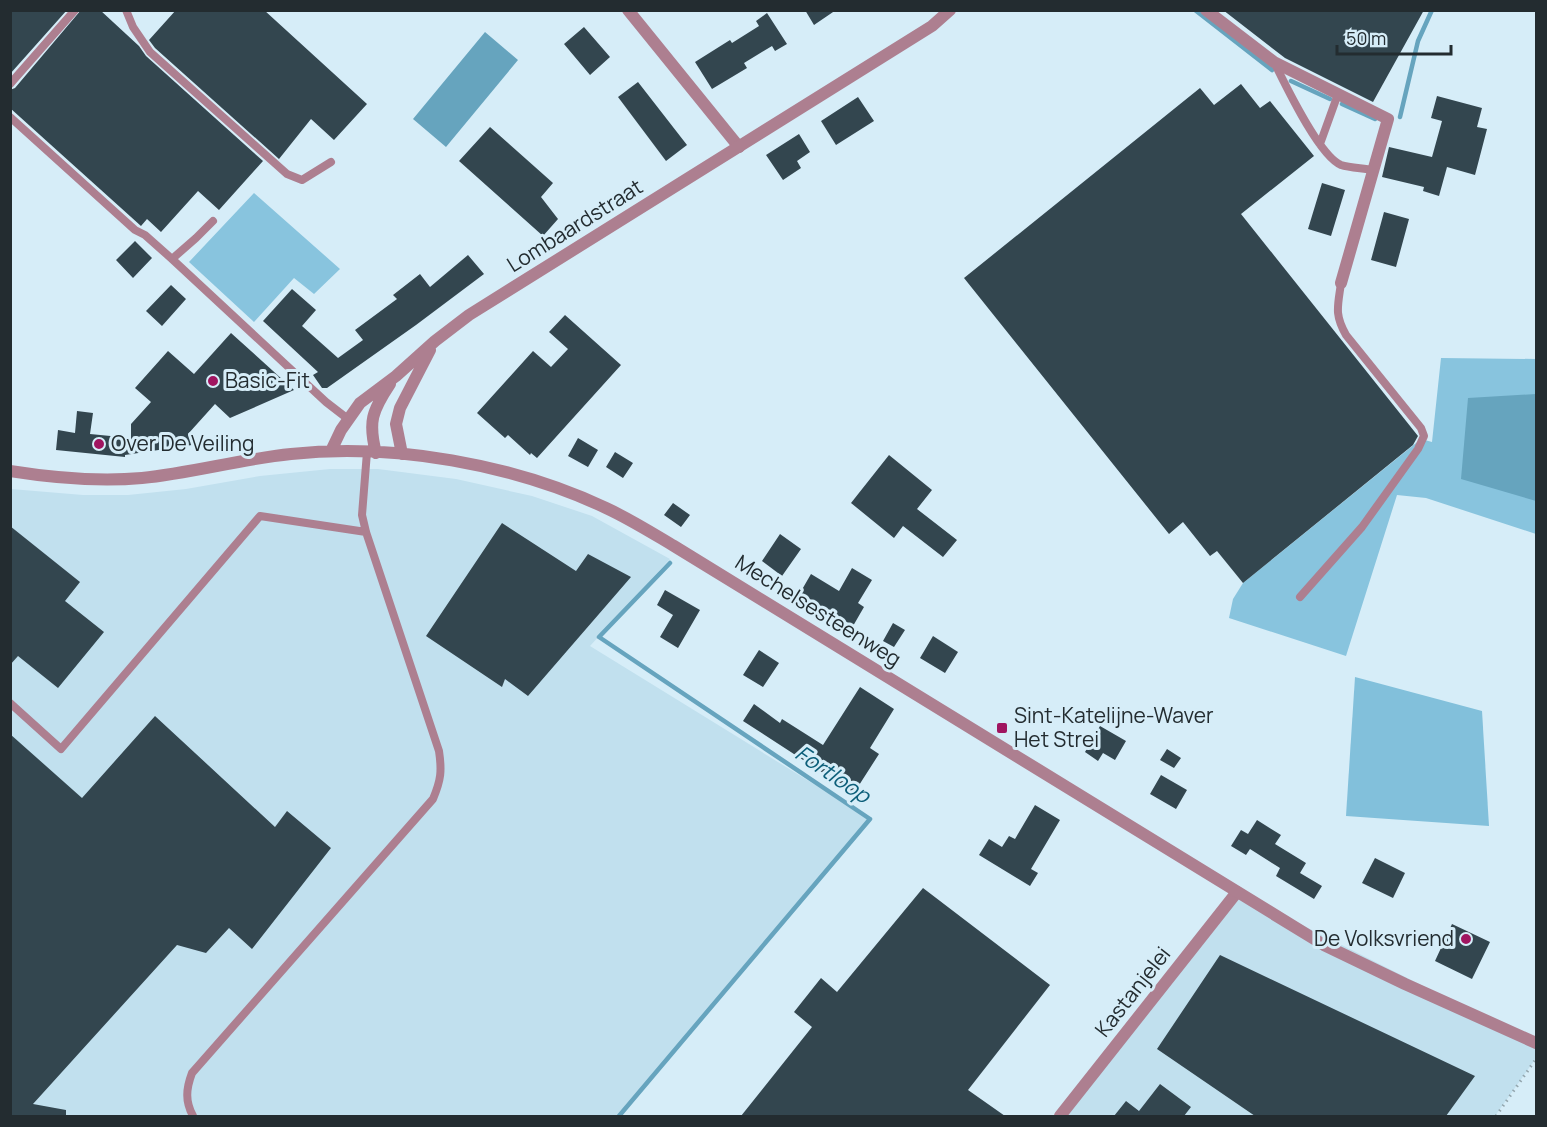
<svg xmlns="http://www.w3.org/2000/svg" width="1547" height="1127" viewBox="0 0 1547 1127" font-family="Manrope,sans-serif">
<rect width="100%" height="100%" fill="#d6edf8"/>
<!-- built -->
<path fill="#c1e0ee" d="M330,469H378L456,479L532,496L592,516L670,559L590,646L872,820L621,1116H11V489L83,495H128L186,489L260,476Z
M1237,892L1536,1043V1058L1495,1116H1056Z"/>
<!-- green -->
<path fill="#88c4de" d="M254,193L340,269L314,294L294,278L254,322L189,262Z
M1441,358L1536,359V534L1426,498L1397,495L1346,656L1229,618L1233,599L1243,583L1421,439L1432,442Z"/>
<!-- forest -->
<path fill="#82c0db" d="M1355,677L1482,711L1489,826L1346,816Z"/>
<!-- water -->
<path fill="#66a4be" d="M485,32L518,60L446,147L413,119Z
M1536,394V501L1461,479L1468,398Z"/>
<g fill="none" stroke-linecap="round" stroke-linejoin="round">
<!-- stream -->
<path stroke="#66a4be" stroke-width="4.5" d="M1195,10L1272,70
M1291,81L1330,99
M1342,104L1375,119
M1400,117L1418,41L1432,10
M619,1116L870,819L599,637L670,563"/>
</g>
<!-- building -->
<path fill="#33464f" d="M10,10H67L10,74Z
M81,10H100L139,46L146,56L263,161L219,210L198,191L161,232L147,219L141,226L10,108V90L15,88Z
M176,10H264L367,104L334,140L311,119L279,159L155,48L149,40Z
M805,10H836L814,25Z
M1223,10H1424L1373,102L1285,58Z
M767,13L787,44L775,51L772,46L744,63L747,68L712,89L695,62L730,40L732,43L759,26L756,21Z
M584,27L610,57L590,75L564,44Z
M638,82L687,145L666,161L618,97Z
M1241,84L1260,108L1270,101L1314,156L1241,214L1418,436L1413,445L1243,583L1217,551L1210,556L1183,522L1169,534L964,278L1200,88L1214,105Z
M1437,96L1482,108L1477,127L1487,129L1475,175L1447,167L1439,196L1423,191L1424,187L1382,177L1389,147L1432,157L1442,121L1431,118Z
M858,97L874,121L836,145L821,121Z
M490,127L553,183L541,197L558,219L543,236L459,161Z
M799,134L810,152L797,161L801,168L783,180L766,155Z
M1322,183L1345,190L1331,236L1308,229Z
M1384,212L1409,219L1396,267L1371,260Z
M135,241L152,258L133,278L116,260Z
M468,255L484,274L416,325L327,388H322L313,375L318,372L263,321L292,289L316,310L302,326L338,358L363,340L355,330L397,299L393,295L420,274L430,287Z
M171,285L186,299L162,326L146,311Z
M565,315L621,365L537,458L531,453L530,455L508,435L505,438L477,413L533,351L551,367L568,349L549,332Z
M231,333L294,390L230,418L215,404L188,434L192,445L125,455V457L56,450L58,430L75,433L77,411L93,413L90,434L131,438V424L151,402L135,388L168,351L194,374Z
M578,438L598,450L588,467L568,456Z
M615,452L633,463L623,478L606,467Z
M889,455L932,490L917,509L957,540L943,557L903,526L894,538L851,503Z
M673,503L690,515L681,527L664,515Z
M502,523L576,571L588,554L631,577L528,696L505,679L502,687L426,636Z
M10,526L80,582L65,601L104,632L58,688L18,656L10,665Z
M780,534L801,549L782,576L762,561Z
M852,568L872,580L858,603L864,607L853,626L800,593L811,574L839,591Z
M665,590L700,610L678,648L660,637L673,615L657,605Z
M893,623L905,630L894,647L883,641Z
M933,636L958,652L945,673L920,658Z
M759,650L779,663L763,687L743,675Z
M860,687L894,709L870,748L879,754L854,793L743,721L754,704L780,723L782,719L823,745Z
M155,716L275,827L287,811L331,848L252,949L229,928L206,953L177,945L33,1104L66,1110V1116H10V734L82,798Z
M1100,726L1126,741L1115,760L1103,753L1098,761L1085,752Z
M1167,749L1181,758L1174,768L1160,760Z
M1161,775L1187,790L1176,809L1150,794Z
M1035,805L1060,820L1031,869L1038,873L1030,886L979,855L989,839L1002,847L1009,836L1015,839Z
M1257,820L1281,835L1275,844L1306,863L1300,873L1322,886L1314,899L1276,876L1280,868L1250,849L1246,855L1231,846L1241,830L1248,834Z
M1375,858L1405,873L1393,898L1362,883Z
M923,888L1050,985L968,1090L1005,1116H741L812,1027L794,1012L821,978L837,992Z
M1452,924L1490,942L1472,979L1435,961Z
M1220,955L1475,1076L1446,1116H1255L1157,1049Z
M1160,1084L1191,1107L1184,1116H1114L1126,1101L1139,1111Z"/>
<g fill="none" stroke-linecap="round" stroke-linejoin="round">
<!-- path -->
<path stroke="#93a5ad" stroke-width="3" stroke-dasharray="1.5 4.5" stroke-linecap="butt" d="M1496,1116L1536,1059"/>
<!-- service -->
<path stroke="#ad7f90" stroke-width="8" d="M126,10L133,27L150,52L287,174L302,180L331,162
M1275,64C1286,86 1319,156 1341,165C1350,168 1363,168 1373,170
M10,84L75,10
M10,117L135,230L145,235L172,259
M1320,144L1338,94
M213,221L196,238L172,259L326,402L348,419
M1300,597L1362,527L1418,449L1424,436L1421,428L1346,335C1334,314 1338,306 1341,283
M10,703L61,749L260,516L366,532
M193,1116C185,1101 186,1089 192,1073L433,799C441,780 442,771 439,751L366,532L362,515L367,452"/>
<!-- minor -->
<path stroke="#ad7f90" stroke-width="12" d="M628,10L739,147
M1206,10L1274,62L1388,119L1341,283
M1060,1116L1237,892"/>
<!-- tertiary -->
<path stroke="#ad7f90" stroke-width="12" d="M331,451L341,430L360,403L396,376L435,341L469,315L932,26L950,10
M376,453C368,422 372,411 390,384
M402,454L396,424L400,408L430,350
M10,471C54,478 98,482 142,478C192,473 241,459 291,454C393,443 513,464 606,508C630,519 652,533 674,546L1324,945L1405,984L1536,1043"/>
</g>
<!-- markers -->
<g fill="#a01560" stroke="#d6edf8" stroke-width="2">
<circle cx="213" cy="381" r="6"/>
<circle cx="99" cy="444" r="6"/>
<rect x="996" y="722" width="12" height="12" rx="3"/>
<circle cx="1466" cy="939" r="6"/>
</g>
<g text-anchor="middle" stroke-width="6" stroke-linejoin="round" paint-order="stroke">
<!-- street labels -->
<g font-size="21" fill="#232c30" stroke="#d6edf8">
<text transform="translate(575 226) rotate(-32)" y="7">Lombaardstraat</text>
<text transform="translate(818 611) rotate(32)" y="7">Mechelsesteenweg</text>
<text transform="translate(1133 992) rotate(-52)" y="7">Kastanjelei</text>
</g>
<!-- poi labels -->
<g font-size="21" fill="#232c30" stroke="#d6edf8" text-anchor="start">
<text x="225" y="388">Basic-Fit</text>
<text x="111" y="451">Over De Veiling</text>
<text x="1014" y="723">Sint-Katelijne-Waver<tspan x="1014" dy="24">Het Strei</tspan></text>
<text x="1454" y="946" text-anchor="end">De Volksvriend</text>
</g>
<!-- water labels -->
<g font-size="22" font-style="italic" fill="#0d5f7a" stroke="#d6edf8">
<text transform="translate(833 774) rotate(34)" y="8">Fortloop</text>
</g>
</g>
<!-- border -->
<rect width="1547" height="1127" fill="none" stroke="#232c30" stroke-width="24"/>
<!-- scale -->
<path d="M1337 45v9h114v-9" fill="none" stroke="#232c30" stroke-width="3"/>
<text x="1346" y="45" font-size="18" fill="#232c30" stroke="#d6edf8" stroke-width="4.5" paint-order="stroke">50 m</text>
</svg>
